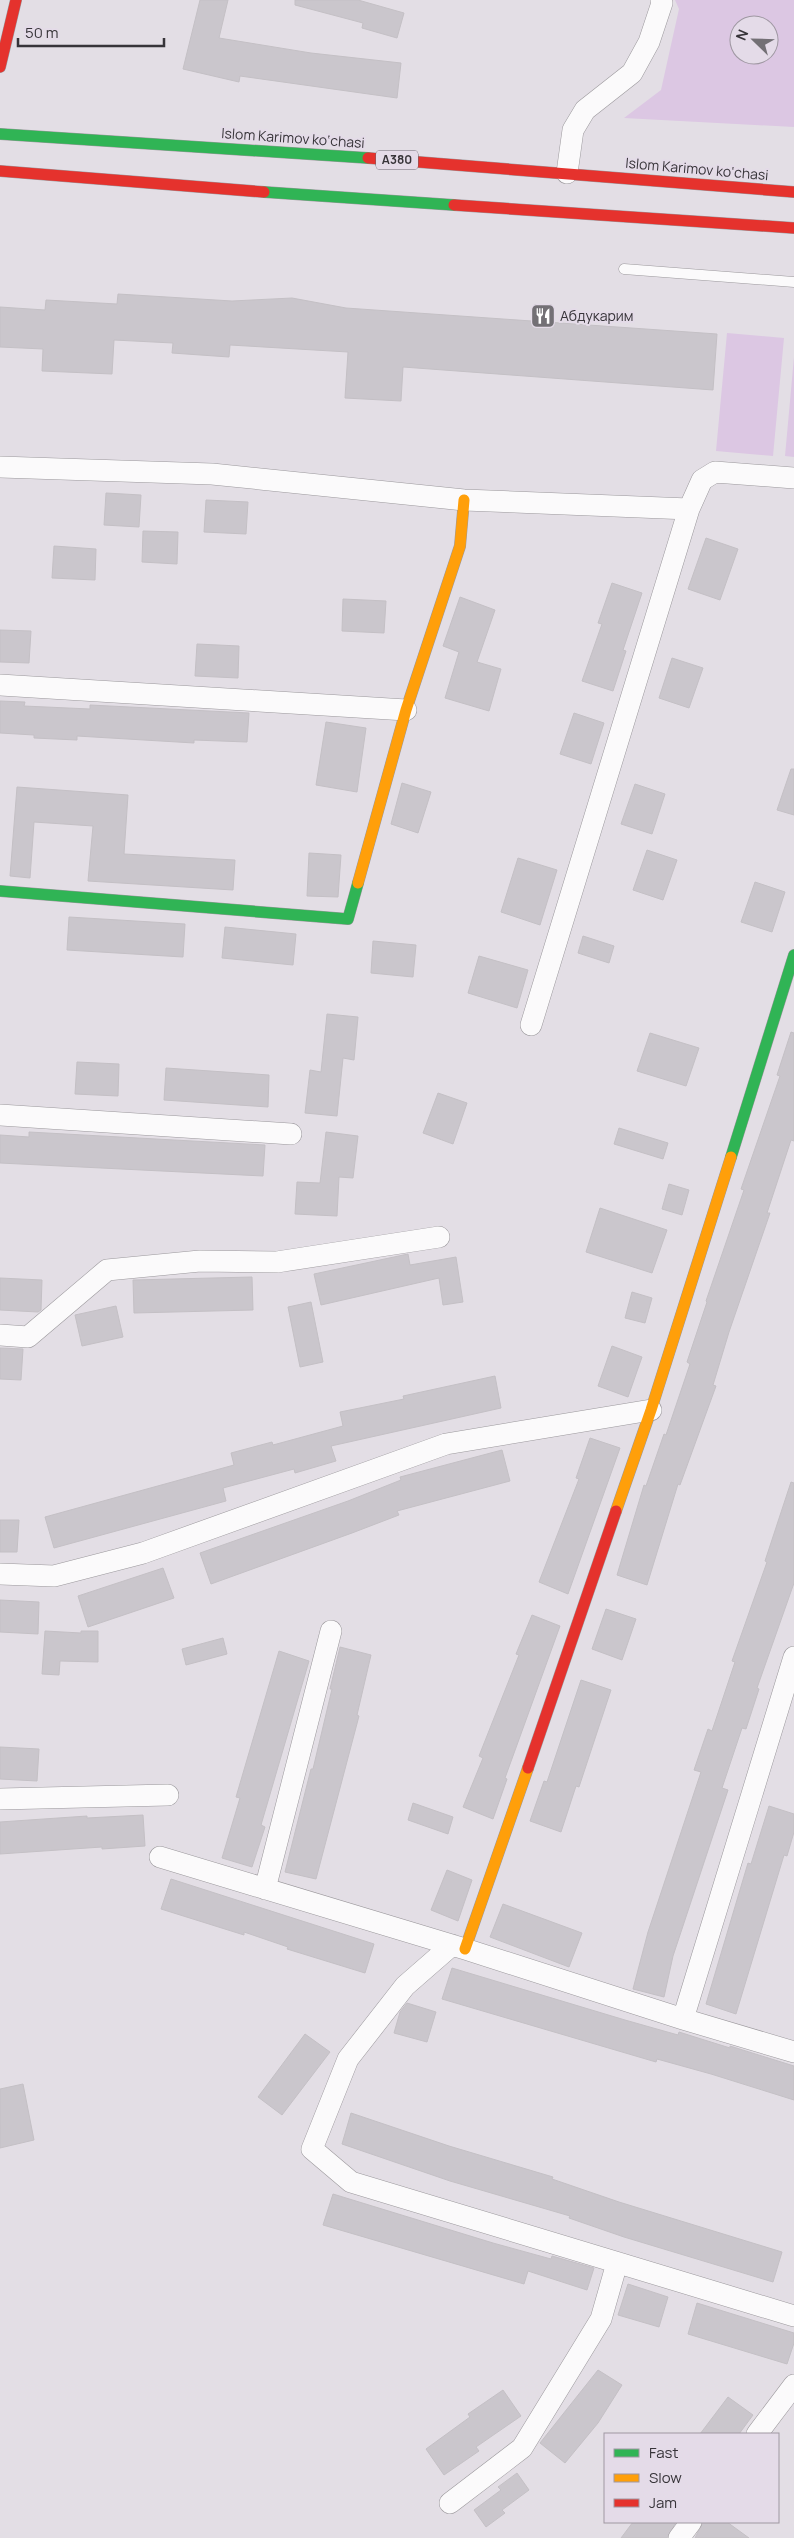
<svg xmlns="http://www.w3.org/2000/svg" width="794" height="2538" viewBox="0 0 794 2538" font-family="Manrope,sans-serif">
<rect width="100%" height="100%" fill="#e3dee5"/>
<!-- green -->
<path fill="#dcc7e3" fill-rule="evenodd" d="M675,0H794V127L624,118L661,90L679,9ZM739,25H769V55H739Z
M727,333L784,338L773,456L716,451Z
M794,357V457L785,456Z"/>
<!-- building -->
<path fill="#cac6cc" stroke="#c4c0c5" d="M200,0H228L219,38L311,53L401,63L397,98L240,76L239,82L183,69Z
M295,0H358L404,13L397,38L362,28L363,23L295,5Z
M118,294L232,301L292,298L346,308L717,334L713,390L403,367L401,401L345,398L348,352L230,345L229,357L172,353L173,343L114,340L112,374L42,371L43,349L0,347V307L45,310L46,300L117,304Z
M106,493L141,495L139,527L104,525Z
M206,500L248,502L246,534L204,532Z
M143,531L178,532L177,564L142,562Z
M706,538L738,549L720,600L688,589Z
M54,546L96,549L95,580L52,578Z
M612,583L642,593L623,650L626,651L613,691L582,681L602,624L598,623Z
M460,597L495,610L477,662L501,669L489,711L445,698L459,652L443,646Z
M343,599L386,601L384,633L342,631Z
M0,630L31,631L29,663L0,662Z
M197,644L239,646L238,678L195,676Z
M672,658L703,668L689,708L659,698Z
M0,701L25,702L24,706L90,709V705L249,713L247,742L194,740V743L77,736V740L34,738V735L0,733Z
M574,713L604,723L591,764L560,754Z
M326,722L366,728L357,792L316,785Z
M791,769H794V815L777,810Z
M402,783L431,792L418,833L391,824Z
M635,784L665,794L652,834L621,824Z
M17,787L128,795L124,854L235,860L233,890L88,881L93,826L34,822L30,878L10,876Z
M647,850L677,860L663,900L633,890Z
M309,853L341,855L338,897L307,896Z
M518,858L557,870L540,925L501,912Z
M755,882L785,892L772,932L741,922Z
M69,917L185,924L183,957L67,950Z
M225,927L296,934L293,965L222,958Z
M583,936L614,946L609,963L578,953Z
M373,941L416,945L413,977L371,973Z
M479,956L528,970L517,1008L468,993Z
M327,1014L358,1017L354,1060L343,1058L337,1116L305,1113L310,1070L321,1072Z
M791,1032L794,1033V1141L791,1140L767,1213H770L729,1332L713,1385L716,1386L680,1485L678,1484L647,1585L617,1575L644,1485L646,1486L664,1434L666,1435L690,1364L687,1362L707,1302L706,1301L744,1190L741,1189L780,1076L777,1075Z
M650,1033L699,1048L686,1086L637,1071Z
M77,1062L119,1064L118,1096L75,1094Z
M166,1068L269,1075L268,1107L164,1100Z
M438,1093L467,1103L453,1144L423,1133Z
M619,1128L668,1143L663,1159L614,1144Z
M29,1132L265,1145L263,1176L0,1163V1135L29,1137Z
M326,1132L358,1136L353,1178L339,1177L337,1216L295,1214L297,1182L320,1183Z
M669,1184L689,1190L682,1215L662,1209Z
M600,1208L667,1230L652,1273L586,1252Z
M408,1254L410,1265L456,1257L463,1302L443,1305L439,1278L321,1305L314,1274Z
M252,1277L253,1310L134,1313L133,1280Z
M0,1278L42,1280L41,1310L38,1312L0,1310Z
M632,1292L652,1298L645,1323L625,1318Z
M311,1302L323,1362L300,1367L288,1307Z
M116,1306L123,1337L82,1346L75,1315Z
M612,1346L642,1357L628,1397L598,1386Z
M0,1348L23,1349L21,1380L0,1379Z
M495,1376L501,1408L331,1446L336,1461L295,1473L294,1469L223,1488L226,1501L54,1548L45,1517L234,1465L231,1453L272,1442L273,1445L343,1426L340,1412L404,1399L403,1396Z
M590,1438L620,1448L568,1594L539,1582L579,1479L576,1478Z
M502,1450L510,1481L397,1511L399,1515L352,1533L211,1584L200,1553L348,1501L401,1480L400,1477Z
M791,1482L794,1483V1583L757,1688L759,1689L746,1729L742,1728L722,1788L728,1790L673,1956L664,1997L633,1989L648,1932L701,1772L694,1770L708,1729L712,1731L735,1662L732,1661L767,1562L765,1561Z
M0,1520H19L17,1552H0Z
M163,1568L174,1598L88,1627L78,1596Z
M0,1600L39,1602L38,1634L0,1632Z
M606,1609L636,1619L622,1660L592,1649Z
M532,1615L560,1626L505,1778L507,1779L493,1819L463,1807L483,1758L479,1756L519,1655L516,1654Z
M45,1631L81,1633V1631H98V1662L60,1661L59,1675L42,1674Z
M223,1638L227,1654L186,1665L182,1649Z
M340,1647L371,1655L357,1715L359,1716L316,1879L285,1872L311,1769H313L332,1689H330Z
M279,1651L309,1661L261,1825L265,1827L252,1867L222,1858L240,1798L236,1797Z
M581,1680L611,1690L579,1787L576,1786L561,1832L530,1821L544,1781L547,1782Z
M0,1747L39,1749L37,1781L0,1779Z
M413,1803L453,1817L448,1834L408,1820Z
M769,1806L794,1814V1832L787,1856L784,1855L736,2014L706,2004L748,1863L751,1864Z
M143,1815L145,1846L102,1849V1847L0,1854V1822L87,1816V1818Z
M447,1870L472,1880L458,1921L431,1910Z
M171,1879L374,1944L365,1973L287,1949L288,1947L244,1932V1935L161,1909Z
M503,1904L582,1933L569,1967L490,1937Z
M452,1968L625,2020L678,2035L679,2032L730,2048V2046L794,2066V2100L711,2074L657,2059L656,2062L442,1999Z
M407,2003L436,2012L427,2042L394,2033L400,2012Z
M305,2034L330,2052L282,2115L258,2097Z
M23,2084L34,2140L0,2148V2089Z
M351,2113L449,2146L553,2177L552,2179L619,2202L782,2252L773,2282L624,2237L569,2218L570,2216L450,2181L342,2144Z
M333,2194L493,2243L551,2259L552,2256L594,2268L587,2290L528,2271L524,2284L323,2225Z
M628,2284L668,2297L659,2327L618,2315Z
M697,2303L794,2333V2343L787,2364L688,2334Z
M598,2370L622,2385L598,2423L565,2463L540,2443Z
M503,2390L521,2416L476,2447L479,2451L444,2475L426,2449L470,2417L468,2414Z
M728,2397L753,2415L739,2434H700Z
M517,2473L529,2490L502,2510L505,2513L486,2527L474,2510L501,2490L498,2487Z
M633,2522H676L667,2538H621Z
M703,2522H727L749,2538H695Z"/>
<g fill="none" stroke-linecap="round" stroke-linejoin="round">
<defs>
<path id="lane" d="M624,269L794,282"/>
<path id="street" d="M567,173L573,130L585,110L632,73L649,42L662,3L661,0
M0,467L212,474L464,500L689,509
M0,685L406,710
M531,1025L689,509L702,480L715,472L794,478
M0,1115L291,1134
M0,1335L28,1337L107,1270L200,1261L277,1262L439,1237
M0,1574L54,1576L143,1553L446,1444L651,1410
M0,1799L168,1795
M160,1857L465,1949L683,2019L794,2052
M265,1889L331,1631
M452,1945L405,1986L348,2059L312,2149L351,2182L794,2316
M683,2019L794,1657
M757,2434L794,2385
M450,2503L522,2448L601,2319L617,2263
M679,2538L691,2522"/>
<path id="fast" d="M0,134L368,158
M264,192L454,205
M0,891L348,919L358,883
M731,1157L794,955"/>
<path id="slow" d="M358,883L406,710L460,546L464,500
M616,1511L651,1410L731,1157
M465,1949L528,1768"/>
<path id="jam" d="M0,67L16,0
M368,158L794,192
M0,171L264,192
M454,205L794,228
M528,1768L616,1511"/>
</defs>
<!-- lane casing -->
<use href="#lane" stroke="#9b989c" stroke-width="11"/>
<!-- street casing -->
<use href="#street" stroke="#9b989c" stroke-width="22"/>
<!-- fast casing -->
<use href="#fast" stroke="#9b989c" stroke-width="12"/>
<!-- slow casing -->
<use href="#slow" stroke="#9b989c" stroke-width="12"/>
<!-- jam casing -->
<use href="#jam" stroke="#9b989c" stroke-width="12"/>
<!-- lane -->
<use href="#lane" stroke="#fbfafb" stroke-width="10"/>
<!-- street -->
<use href="#street" stroke="#fbfafb" stroke-width="21"/>
<!-- fast -->
<use href="#fast" stroke="#30b455" stroke-width="11"/>
<!-- slow -->
<use href="#slow" stroke="#ff9f0a" stroke-width="11"/>
<!-- jam -->
<use href="#jam" stroke="#e5322d" stroke-width="11"/>
</g>
<!-- icons -->
<defs>
<symbol id="restaurant-square" viewBox="-11 -11 22 22"><rect x="-9" y="-9" width="18" height="18" rx="4" fill="#737075" stroke="#e4dbe8"/><path d="M-5-6h1v4h1v-4h1v4h1v-4h1v5L-1.5 .5V6h-2V.5L-5-1ZM5-6V6H3V1.5H1.5Q1.5-4 5-6Z" fill="#fff"/></symbol>
</defs>
<g fill-rule="evenodd">
<use href="#restaurant-square" x="529" y="302" width="28" height="28"/>
</g>
<g text-anchor="middle" stroke-width="4" stroke-linejoin="round" paint-order="stroke">
<!-- shield labels -->
<rect fill="#e4dbe8" stroke="#6b666e" stroke-width="1" x="376" y="150.5" width="42" height="19" rx="4"/>
<g font-size="12" font-weight="bold" fill="#373439">
<text x="397" y="164">A380</text>
</g>
<!-- street labels -->
<g font-size="14" fill="#373439" stroke="#e4dbe8">
<text transform="translate(293 138) rotate(4)" y="5">Islom Karimov ko‘chasi</text>
<text transform="translate(697 169) rotate(5)" y="5">Islom Karimov ko‘chasi</text>
</g>
<!-- poi labels -->
<g font-size="14" fill="#373439" stroke="#e4dbe8" text-anchor="start">
<text x="560" y="321">Абдукарим</text>
</g>
</g>
<!-- legend -->
<rect x="604" y="2433" width="175" height="90" fill="#e4dbe8" stroke="#9f98a2"/>
<rect x="614" y="2449" width="25" height="8" fill="#30b455" stroke="#9f98a2"/>
<text x="649" y="2458" font-size="15" fill="#373439">Fast</text>
<rect x="614" y="2474" width="25" height="8" fill="#ff9f0a" stroke="#9f98a2"/>
<text x="649" y="2483" font-size="15" fill="#373439">Slow</text>
<rect x="614" y="2499" width="25" height="8" fill="#e5322d" stroke="#9f98a2"/>
<text x="649" y="2508" font-size="15" fill="#373439">Jam</text>
<!-- north arrow -->
<g transform="translate(754 40) rotate(293)"><circle r="24" fill="#e4dbe8" stroke="#9f98a2"/>
<path d="M0-4L9 19L0 12L-9 19Z" fill="#737075"/>
<text y="-8" font-size="14" font-weight="bold" text-anchor="middle" fill="#373439">N</text>
</g>
<!-- scale -->
<path d="M18 38v8h146v-8" fill="none" stroke="#373439" stroke-width="2.5"/>
<text x="25" y="38" font-size="15" fill="#373439" stroke="#e4dbe8" stroke-width="4" paint-order="stroke">50 m</text>
</svg>
